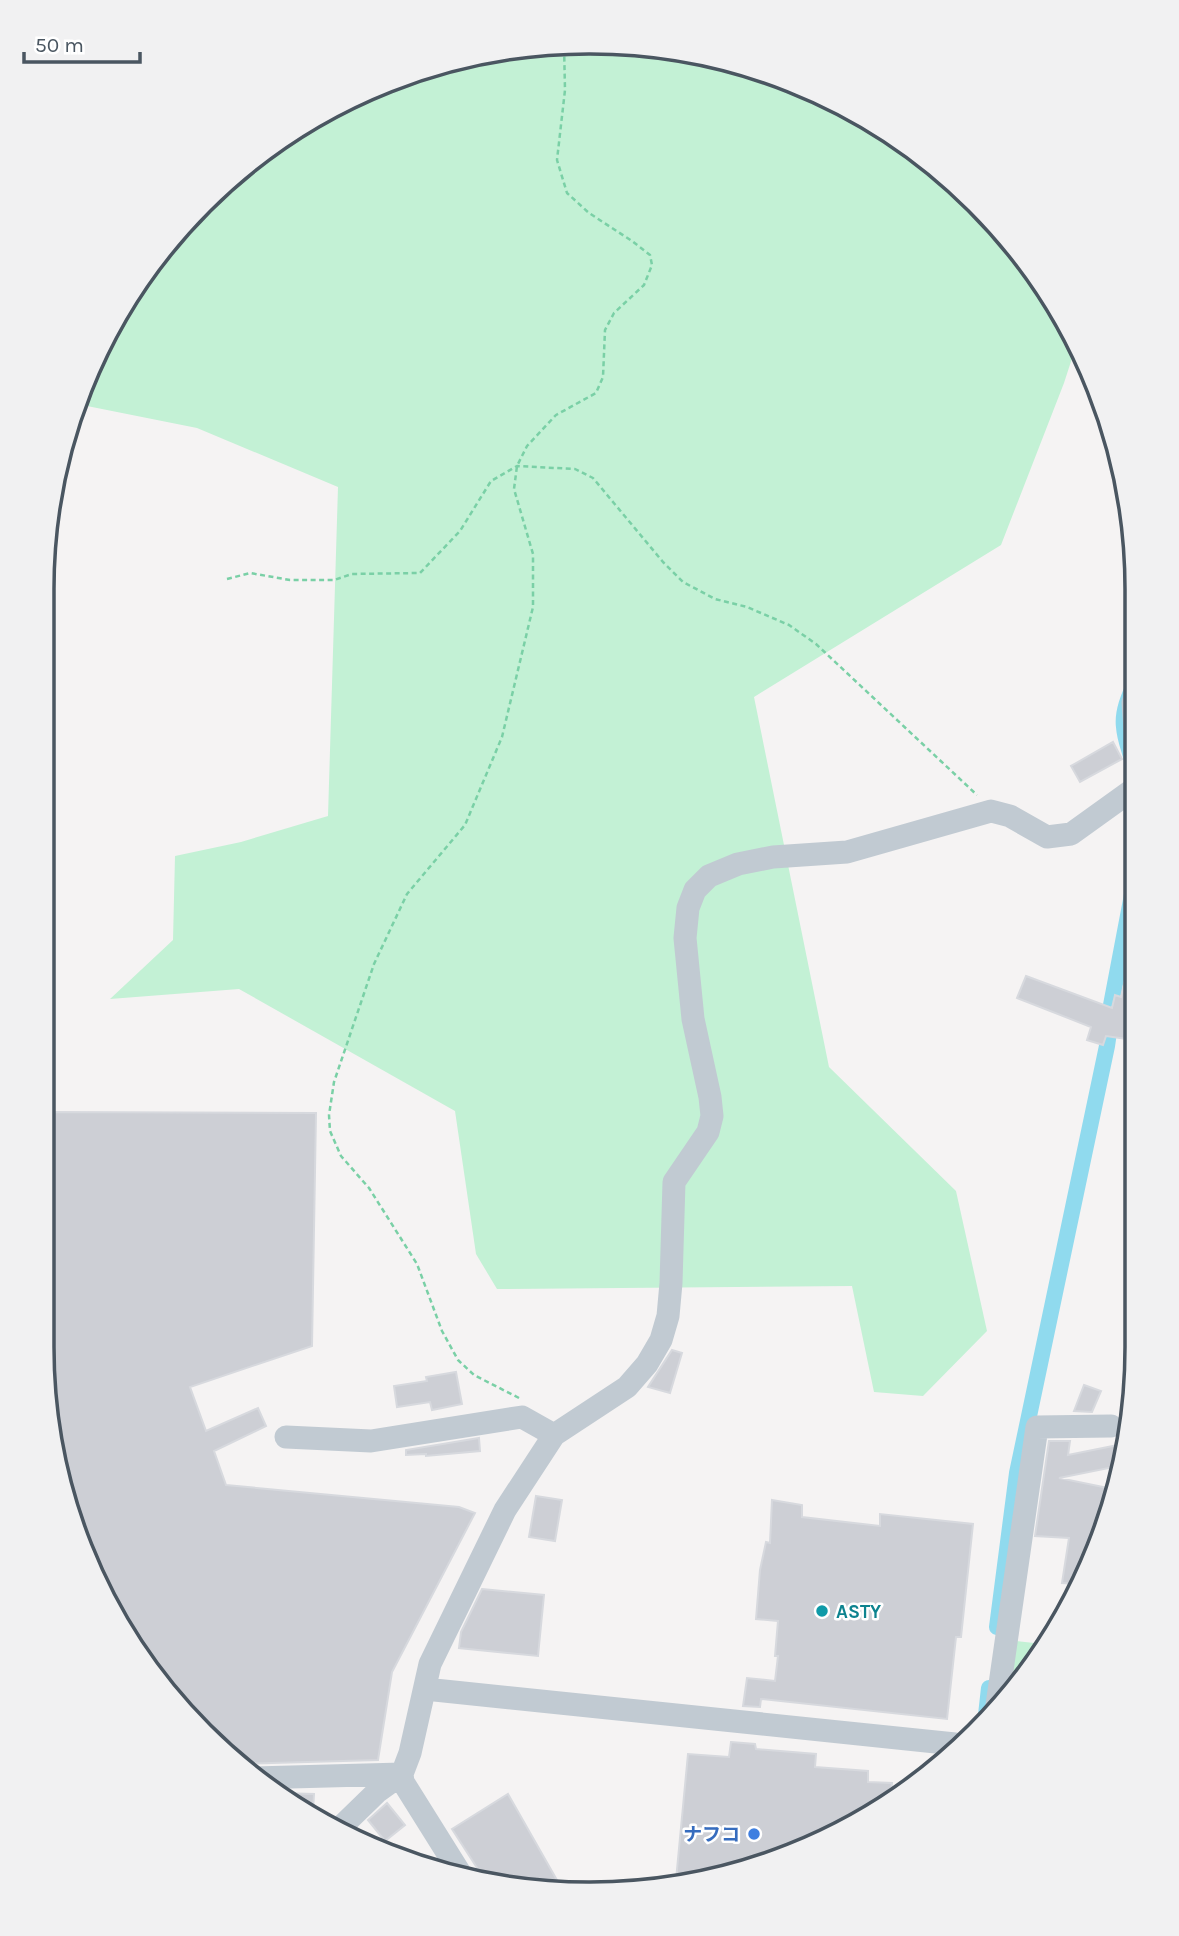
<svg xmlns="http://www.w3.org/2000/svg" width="1179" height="1936" viewBox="0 0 1179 1936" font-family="Karla,'Noto Sans JP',sans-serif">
<rect width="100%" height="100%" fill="#f5f3f3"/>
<!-- green -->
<path fill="#c3f1d5" d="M625,43L731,61L831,98L922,155L1001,229L1064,316L1076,346L1064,383L1001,545L754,697L829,1067L956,1191L987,1331L923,1396L874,1392L852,1286L497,1289L476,1254L455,1111L239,989L110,999L173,940L175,856L241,842L328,816L338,487L197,428L77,404L84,380L155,257L228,178L315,116L413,71L518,47Z
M1016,1641L1043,1644L1023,1681L1011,1679Z"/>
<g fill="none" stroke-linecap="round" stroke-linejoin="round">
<!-- canal -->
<path stroke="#90daee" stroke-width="16" d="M1134,772C1133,756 1125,743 1124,727C1122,712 1129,696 1135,683
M1132,800L1135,819
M997,1627L1017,1473L1107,1046L1111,1018V1005L1134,884
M986,1715L989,1688"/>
</g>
<!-- building -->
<path fill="#cdcfd5" stroke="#d7d9de" stroke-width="2" d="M1113,742L1122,759L1080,782L1071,766Z
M1026,976L1112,1008L1115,995L1121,997L1124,984L1134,987V1040L1106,1036L1103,1045L1087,1040L1091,1027L1017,998Z
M43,1112L316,1113L312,1346L190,1387L206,1431L258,1408L266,1426L214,1451L226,1485L459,1507L475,1513L392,1672L378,1760L240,1764L155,1679L71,1522L42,1347Z
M672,1350L682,1353L670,1393L648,1387Z
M456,1372L462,1404L432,1410L430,1402L397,1407L394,1386L427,1381L426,1377Z
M1084,1385L1101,1391L1092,1412L1074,1411Z
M479,1438L480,1451L426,1456V1454L406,1455V1450Z
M1049,1441H1070L1068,1455L1118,1445L1121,1461L1119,1466L1059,1478L1113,1489L1095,1556L1079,1584L1062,1583L1069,1538L1035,1536Z
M536,1496L562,1500L555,1541L529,1537Z
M772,1500L802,1505V1517L880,1526V1514L973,1524L961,1637H956L947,1719L761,1699L760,1707L743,1706L747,1678L775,1681L778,1656H775L778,1621L756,1619L760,1570L766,1542L770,1543Z
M482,1589L544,1595L538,1656L459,1648L461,1632Z
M731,1742L755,1744L756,1749L816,1754L815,1767L868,1771V1782L892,1783L890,1803L765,1865L676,1880L688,1754L729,1757Z
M279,1793L314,1794L313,1811Z
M508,1794L562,1889L483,1877L452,1829Z
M387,1803L405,1825L385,1841L368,1820Z"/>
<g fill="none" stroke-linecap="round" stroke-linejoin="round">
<!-- path -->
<path stroke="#7ad0a6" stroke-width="2.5" stroke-dasharray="5 3.5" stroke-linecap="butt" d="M227,579L250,573L290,580H334L352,574L420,573L460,531L491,481L517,466L575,469L593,478L663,562L683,582L715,599L747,607L789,625L816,644L977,795
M519,1398L474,1375L458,1360L442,1331L417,1264L369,1188L341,1156L330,1131L329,1115L334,1082L374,964L407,894L465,825L502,737L533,607V554L514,489L517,466L527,446L556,415L596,393L603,377L605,330L614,313L644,285L652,265L650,255L632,241L589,213L567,193L557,160L565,90L564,45"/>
<!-- minor -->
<path stroke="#c1cad2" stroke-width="23" d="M1135,729L1133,703L1135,698
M286,1437L371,1441L522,1417L554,1435
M425,1689L955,1744
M997,1705L1037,1427L1111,1426
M253,1778L402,1774
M342,1826L377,1792L402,1774
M460,1873L403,1782L402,1774L410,1753L430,1664L505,1510L554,1435L627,1387L647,1364L661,1340L668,1316L671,1283L674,1182L708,1132L712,1116L710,1097L693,1019L685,938L688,908L695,890L709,876L738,864L773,857L847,852L991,811L1010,816L1047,837L1071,834L1135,788"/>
</g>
<!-- markers -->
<circle fill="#0f9aa8" stroke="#fff" stroke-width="2.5" cx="822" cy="1611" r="7"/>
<circle fill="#3f7fe0" stroke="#fff" stroke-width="2.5" cx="754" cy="1834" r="7"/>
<g text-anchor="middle" stroke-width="5" stroke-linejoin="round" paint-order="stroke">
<!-- culture labels -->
<g font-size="19" font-weight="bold" fill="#0d838f" stroke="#fff" text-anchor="start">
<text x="836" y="1618">ASTY</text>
</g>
<!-- shop labels -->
<g font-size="19" font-weight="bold" fill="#366cbe" stroke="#fff" text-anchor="end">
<text x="740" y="1841">ナフコ</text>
</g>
</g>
<!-- crop -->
<path d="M0 0H1179V1936H0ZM589 54H590A535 535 0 0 1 1125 589V1347A535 535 0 0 1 590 1882H589A535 535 0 0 1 54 1347V589A535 535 0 0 1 589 54Z" fill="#f1f1f2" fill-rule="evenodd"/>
<path fill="none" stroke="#4a5661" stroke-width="3.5" d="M589 54H590A535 535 0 0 1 1125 589V1347A535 535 0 0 1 590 1882H589A535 535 0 0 1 54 1347V589A535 535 0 0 1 589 54Z"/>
<!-- scale -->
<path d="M24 52v10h116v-10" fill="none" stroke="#4a5661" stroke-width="3.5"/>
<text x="35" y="52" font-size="21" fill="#4a5661" stroke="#ffffff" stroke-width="5" paint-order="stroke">50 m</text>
</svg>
